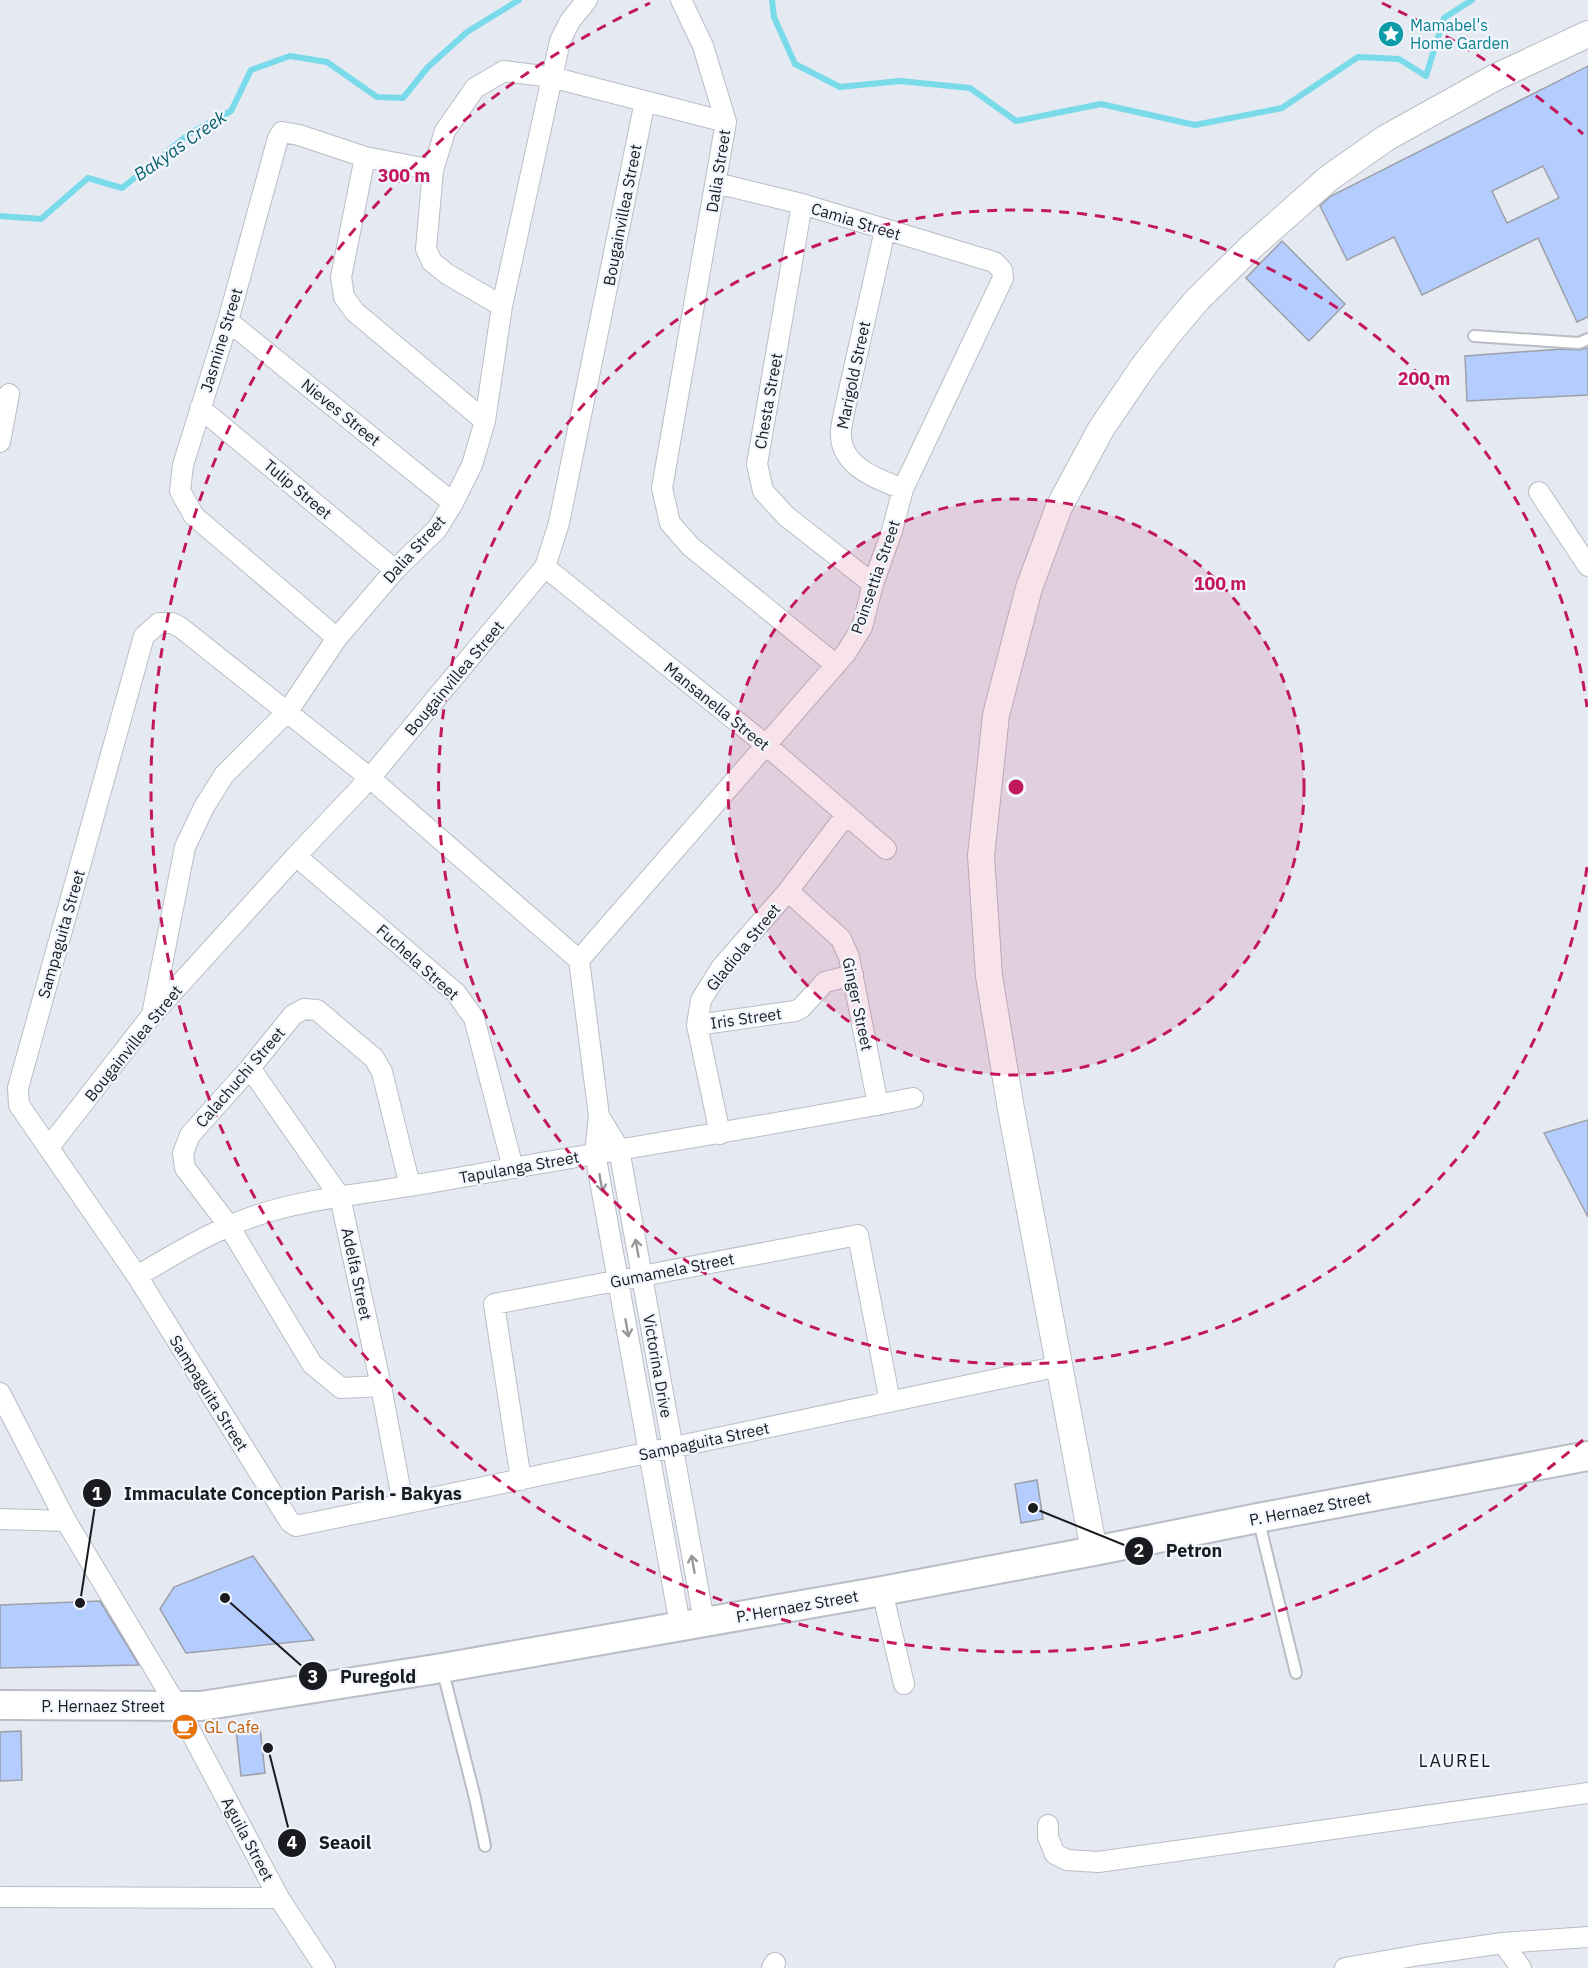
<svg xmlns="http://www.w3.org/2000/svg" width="1588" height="1968" viewBox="0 0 1588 1968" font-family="'IBM Plex Sans',sans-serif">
<rect width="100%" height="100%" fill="#e5e9f1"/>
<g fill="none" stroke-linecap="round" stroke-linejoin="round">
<!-- stream -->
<path stroke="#79daea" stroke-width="6" d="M772,0L774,17L795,64L840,87L900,81L970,88L1016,121L1101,104L1195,125L1282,108L1358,57L1399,59L1426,76L1444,18L1472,0
M0,216L41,219L88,178L122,188L189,134L231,111L251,70L290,56L327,62L377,97L403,98L428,67L467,32L519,0"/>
</g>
<!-- building -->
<path fill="#b4ccfe" stroke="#9ca0a8" stroke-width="1.5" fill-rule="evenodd" d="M1588,66V317L1577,322L1538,238L1422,295L1394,237L1347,260L1320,206L1331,196ZM1543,166L1559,198L1507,223L1492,191Z
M1282,241L1345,304L1309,341L1246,278Z
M1588,348V395L1467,401L1465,356L1562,349L1579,350Z
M1588,1120V1217L1544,1133Z
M1037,1480L1043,1519L1021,1523L1015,1484Z
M253,1556L314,1640L186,1653L160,1609L174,1587Z
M100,1601L139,1665L0,1668V1605Z
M260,1727L265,1773L241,1776L236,1730Z
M21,1731L22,1780L0,1781V1732Z"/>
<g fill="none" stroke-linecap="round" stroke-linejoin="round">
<defs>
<path id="service" d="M1474,336L1579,343L1588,339
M1258,1518L1296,1673
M442,1668L475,1798L485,1846"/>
<path id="minor" d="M681,0L703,46L726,122L662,488L670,523L690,546L836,665
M365,157L341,277L344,297L355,312L485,421
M802,204L757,464L763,491L786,516L873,584
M885,230L844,413C843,420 840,429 841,436C842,467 879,480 903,489
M502,306L447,274L432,262L426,249L433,170L445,131L475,88L504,71L551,77L726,122
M228,321L453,503
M200,408L395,570
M0,442L9,394
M1539,492L1588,566
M545,567L766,745L886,849
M337,638L194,516L180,491L183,465L228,321L278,138L282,132L299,135L365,157L433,170
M296,856L456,993L474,1018L513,1168
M788,891L841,939L849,957L878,1105
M579,960L370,778L180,627L172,623H159L144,636L18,1088L19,1105L137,1276L290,1522L296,1526L403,1504L1060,1366
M579,960L846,653L862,627L873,584L892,531L903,489L1003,278L1002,270L994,262L802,204L716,183
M579,960L599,1116L595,1153L680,1625
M152,1015L185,847L204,807L224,775L288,711L337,638L395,570L437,529L453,503L472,465L485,421L502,306L560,41L570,21L587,0
M697,1025L795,1011L801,1008L825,982L853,975
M250,1068L340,1197L381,1386L403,1504
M599,1116L619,1149L704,1621
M720,1134L697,1025L701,1000L721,968L788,891L846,815
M49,1147L152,1015L296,856L370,778L545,567L559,523L645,101
M137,1276C180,1251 223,1224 271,1211C316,1198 363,1194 409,1186C436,1182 463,1177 490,1172C631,1147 773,1125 913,1098
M381,1386L341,1388L312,1364L229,1226L185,1168L183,1153L190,1135L250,1068L293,1015L304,1009L317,1010L374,1058L382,1072L410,1186
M0,1393L66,1521L177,1706L279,1898L325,1968
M521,1480L494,1304L858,1235L890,1402
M0,1519L66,1521
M882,1591L904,1684
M1048,1825V1837L1055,1854L1067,1860L1098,1862L1588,1793
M0,1897L279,1898
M1503,1943L1521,1968
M772,1968L775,1963
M1345,1968L1419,1955L1503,1943L1588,1937"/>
<path id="tertiary" d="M1094,1551L1011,1109L989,976L981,856L996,715L1029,588L1059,507L1101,429L1143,367L1170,332L1197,300L1252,246L1329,178L1386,138L1494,78L1588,34"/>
<path id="secondary" d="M0,1705L201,1706L442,1668L882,1591L1094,1551L1258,1518L1588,1456"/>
</defs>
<!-- service casing -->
<use href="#service" stroke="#b9bdc5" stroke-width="14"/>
<!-- minor casing -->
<use href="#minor" stroke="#b9bdc5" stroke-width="22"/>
<!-- tertiary casing -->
<use href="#tertiary" stroke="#b9bdc5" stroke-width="28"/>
<!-- secondary casing -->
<use href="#secondary" stroke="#b9bdc5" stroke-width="32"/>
<!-- service -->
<use href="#service" stroke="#fff" stroke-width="10"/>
<!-- minor -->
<use href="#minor" stroke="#fff" stroke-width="20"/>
<!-- tertiary -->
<use href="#tertiary" stroke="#fff" stroke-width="26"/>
<!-- secondary -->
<use href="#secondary" stroke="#fff" stroke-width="28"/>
</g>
<!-- one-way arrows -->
<defs><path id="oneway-shaft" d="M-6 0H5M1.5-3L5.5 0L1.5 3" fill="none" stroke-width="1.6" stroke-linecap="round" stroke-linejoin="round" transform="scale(1.5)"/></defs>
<g stroke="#98989a">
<use href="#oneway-shaft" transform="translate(601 1183) rotate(80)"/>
<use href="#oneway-shaft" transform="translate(637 1248) rotate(-100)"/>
<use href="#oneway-shaft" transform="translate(627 1328) rotate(80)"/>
<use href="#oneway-shaft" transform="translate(693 1564) rotate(-100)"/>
</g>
<!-- distance rings -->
<circle cx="1016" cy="787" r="288" fill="#c2185b" fill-opacity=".12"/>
<g fill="none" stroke="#c2185b" stroke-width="3" stroke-dasharray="10 8">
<circle cx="1016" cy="787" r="288"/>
<path d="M1587 867A577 577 0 1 1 1587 707"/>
<path d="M1583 1440A865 865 0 1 1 650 3M1382 3A865 865 0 0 1 1583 134"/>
</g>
<!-- icons -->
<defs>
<symbol id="sight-disc" viewBox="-11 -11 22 22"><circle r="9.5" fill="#0f9aa8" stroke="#f2f6fe"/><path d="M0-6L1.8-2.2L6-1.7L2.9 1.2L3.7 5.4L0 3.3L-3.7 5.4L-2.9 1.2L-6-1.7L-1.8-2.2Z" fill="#fff"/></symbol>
<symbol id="cafe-disc" viewBox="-11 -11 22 22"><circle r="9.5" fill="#e8710a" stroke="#f2f6fe"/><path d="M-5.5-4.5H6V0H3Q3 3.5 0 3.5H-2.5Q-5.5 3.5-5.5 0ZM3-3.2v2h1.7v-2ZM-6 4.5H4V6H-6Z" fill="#fff"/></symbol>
</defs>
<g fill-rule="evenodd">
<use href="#sight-disc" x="1376" y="19" width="30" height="30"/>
<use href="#cafe-disc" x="170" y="1712" width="30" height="30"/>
</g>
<g text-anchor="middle" stroke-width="4.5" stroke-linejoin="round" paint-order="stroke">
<!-- culture labels -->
<g font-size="16" fill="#0d838f" stroke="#f2f6fe" text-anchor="start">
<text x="1410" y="31">Mamabel's<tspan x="1410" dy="18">Home Garden</tspan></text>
</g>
<!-- street labels -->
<g font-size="16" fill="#1a1b1e" stroke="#f2f6fe">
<text transform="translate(718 171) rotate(-81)" y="6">Dalia Street</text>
<text transform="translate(622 215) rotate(-79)" y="6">Bougainvillea Street</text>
<text transform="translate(856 221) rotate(17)" y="6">Camia Street</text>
<text transform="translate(221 340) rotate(-73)" y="6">Jasmine Street</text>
<text transform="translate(853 375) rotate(-78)" y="6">Marigold Street</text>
<text transform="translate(768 401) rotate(-80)" y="6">Chesta Street</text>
<text transform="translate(341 412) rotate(39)" y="6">Nieves Street</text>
<text transform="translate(298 489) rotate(40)" y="6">Tulip Street</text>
<text transform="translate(414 549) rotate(-48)" y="6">Dalia Street</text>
<text transform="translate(875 577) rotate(-71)" y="6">Poinsettia Street</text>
<text transform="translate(454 678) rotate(-50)" y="6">Bougainvillea Street</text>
<text transform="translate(717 706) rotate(39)" y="6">Mansanella Street</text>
<text transform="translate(61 934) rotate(-74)" y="6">Sampaguita Street</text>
<text transform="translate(743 947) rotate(-51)" y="6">Gladiola Street</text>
<text transform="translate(418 962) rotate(42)" y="6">Fuchela Street</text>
<text transform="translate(858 1004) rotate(78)" y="6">Ginger Street</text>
<text transform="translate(746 1018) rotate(-8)" y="6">Iris Street</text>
<text transform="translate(133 1043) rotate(-51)" y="6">Bougainvillea Street</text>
<text transform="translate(240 1077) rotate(-49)" y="6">Calachuchi Street</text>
<text transform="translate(519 1167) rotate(-10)" y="6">Tapulanga Street</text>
<text transform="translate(672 1270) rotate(-11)" y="6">Gumamela Street</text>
<text transform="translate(357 1274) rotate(78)" y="6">Adelfa Street</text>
<text transform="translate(658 1366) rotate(80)" y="6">Victorina Drive</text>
<text transform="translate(209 1393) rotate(58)" y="6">Sampaguita Street</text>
<text transform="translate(704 1441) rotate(-12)" y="6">Sampaguita Street</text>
<text transform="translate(1310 1508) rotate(-11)" y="6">P. Hernaez Street</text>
<text transform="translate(797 1606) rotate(-10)" y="6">P. Hernaez Street</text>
<text x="103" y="1712">P. Hernaez Street</text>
<text transform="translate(248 1839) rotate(62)" y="6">Aguila Street</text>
</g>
<!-- food labels -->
<g font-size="16" fill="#c56008" stroke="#f2f6fe" text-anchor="start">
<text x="204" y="1733">GL Cafe</text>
</g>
<!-- water labels -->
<g font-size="18" font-style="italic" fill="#095f6a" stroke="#f2f6fe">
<text transform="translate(180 146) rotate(-35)" y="6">Bakyas Creek</text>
</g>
<!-- neighbourhood labels -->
<g font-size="18" letter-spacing="1.5" fill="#1a1b1e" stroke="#f2f6fe">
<text x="1455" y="1767">LAUREL</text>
</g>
</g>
<circle cx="1016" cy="787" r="9" fill="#c2185b" stroke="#f2f6fe" stroke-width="3"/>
<g font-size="18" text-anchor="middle" font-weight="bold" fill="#c2185b" stroke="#f2f6fe" stroke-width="4.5" stroke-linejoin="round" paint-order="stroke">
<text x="404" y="182">300 m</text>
<text x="1424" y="385">200 m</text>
<text x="1220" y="590">100 m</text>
</g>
<!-- callouts -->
<path fill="none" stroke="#1a1b1e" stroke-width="2" d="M80 1603L97 1493M1033 1508L1139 1551M225 1598L313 1676M268 1748L292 1843"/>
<g fill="#1a1b1e" stroke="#f2f6fe" stroke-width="2">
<circle cx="80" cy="1603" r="6"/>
<circle cx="1033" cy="1508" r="6"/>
<circle cx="225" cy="1598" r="6"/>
<circle cx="268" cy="1748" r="6"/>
<circle cx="97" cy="1493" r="15"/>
<circle cx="1139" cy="1551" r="15"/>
<circle cx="313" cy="1676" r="15"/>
<circle cx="292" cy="1843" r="15"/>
</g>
<g font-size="18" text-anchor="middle" font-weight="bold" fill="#fff">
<text x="97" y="1500">1</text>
<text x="1139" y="1557">2</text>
<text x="313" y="1683">3</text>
<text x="292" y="1849">4</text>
</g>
<g font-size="18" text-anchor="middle" font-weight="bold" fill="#1a1b1e" stroke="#f2f6fe" stroke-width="4.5" stroke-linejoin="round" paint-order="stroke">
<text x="293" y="1500">Immaculate Conception Parish - Bakyas</text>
<text x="1194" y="1557">Petron</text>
<text x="378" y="1683">Puregold</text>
<text x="345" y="1849">Seaoil</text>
</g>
</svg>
